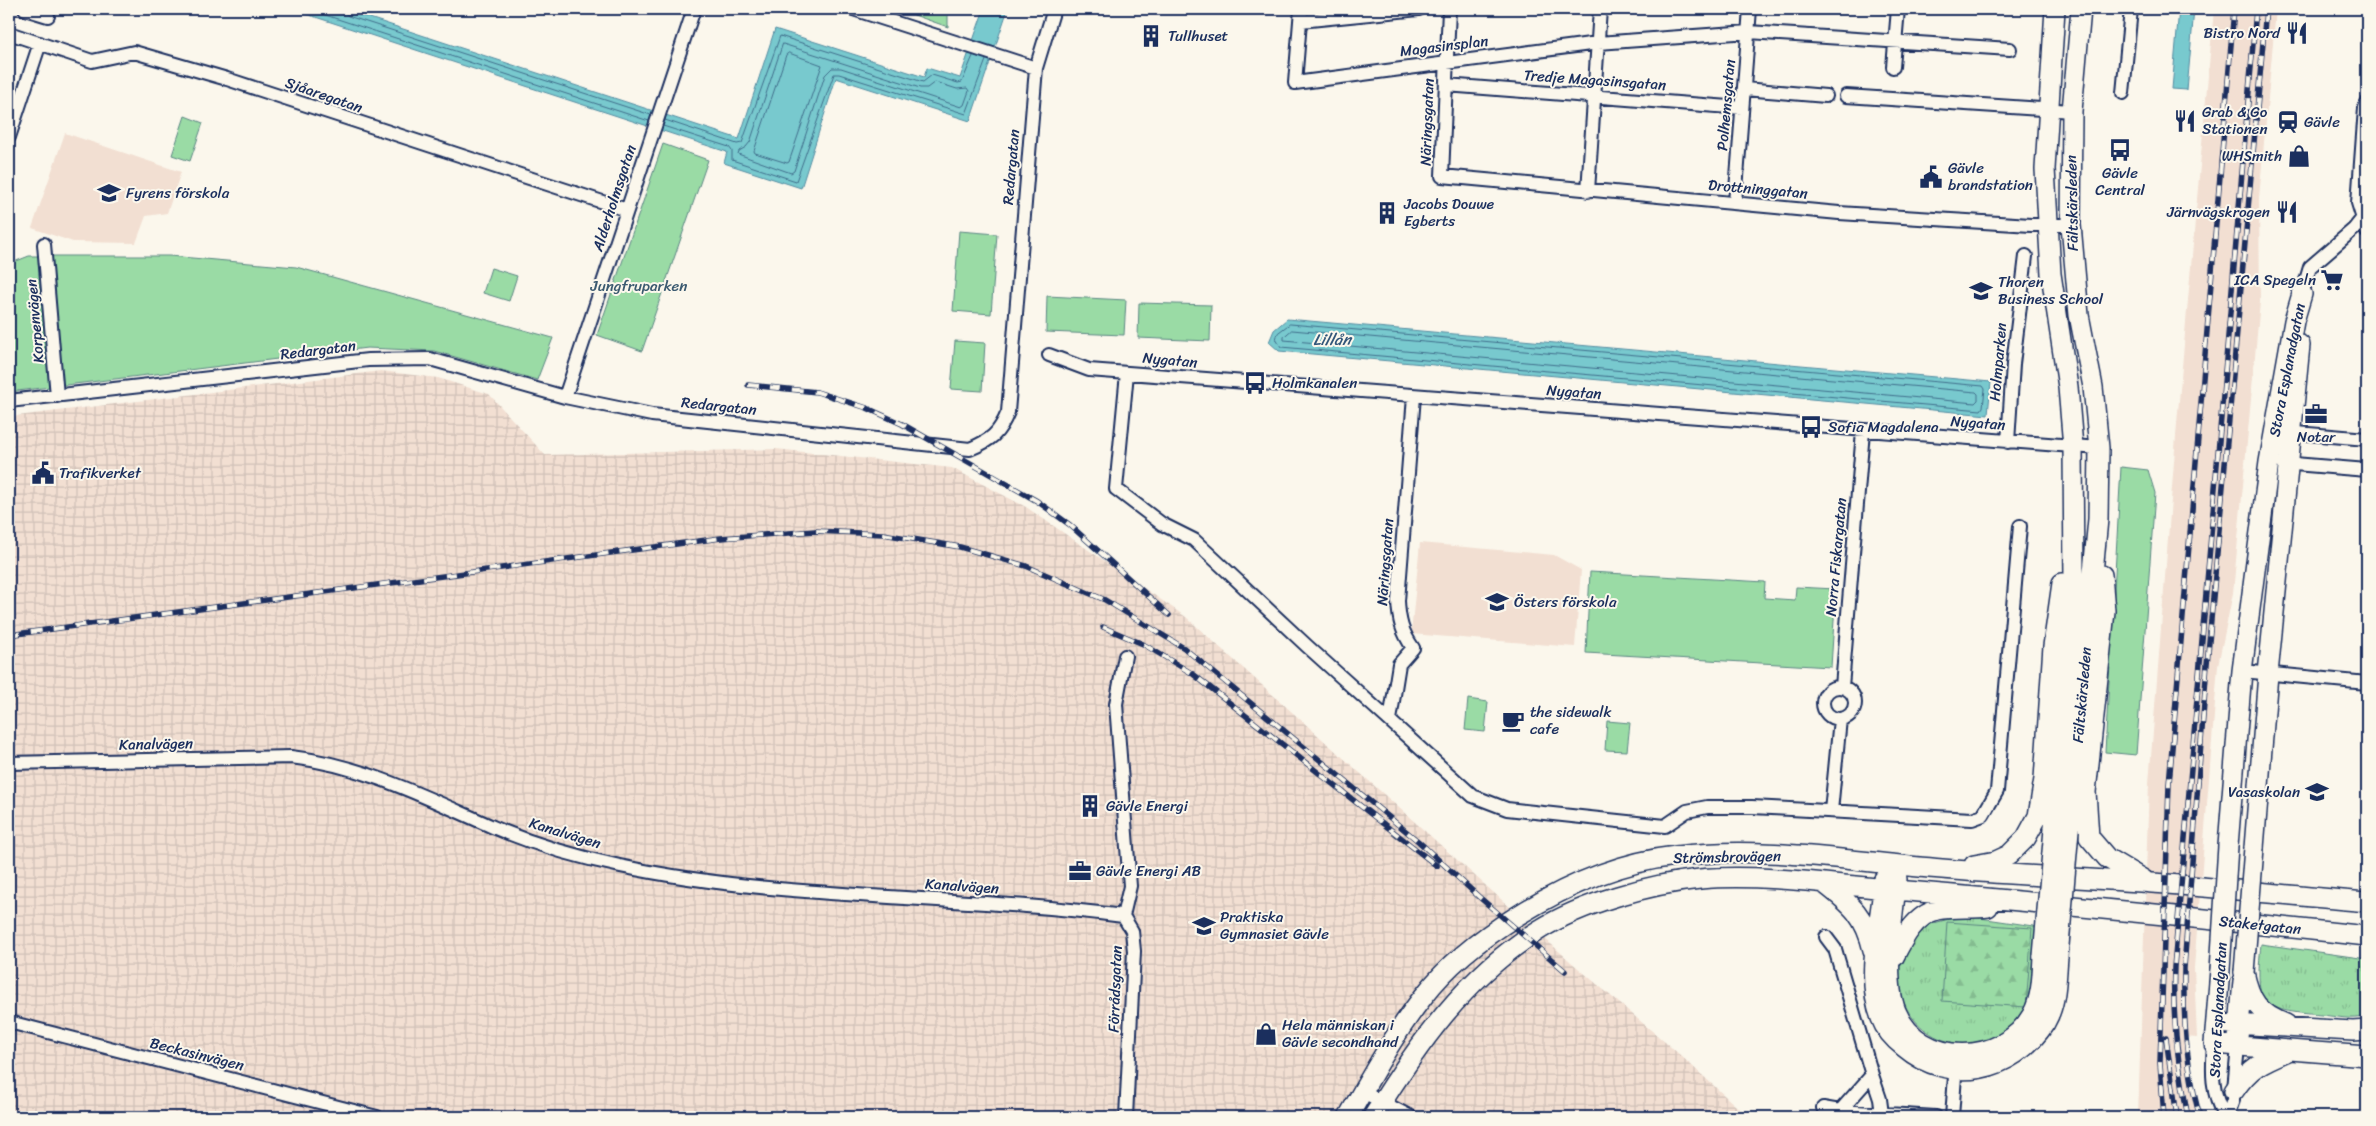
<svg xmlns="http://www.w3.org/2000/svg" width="2376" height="1126" viewBox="0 0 2376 1126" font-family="Sriracha,sans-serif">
<defs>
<pattern id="industrial-grid" width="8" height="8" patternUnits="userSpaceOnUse" patternTransform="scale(1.25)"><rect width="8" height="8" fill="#f2dfd2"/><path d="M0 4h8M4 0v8" fill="none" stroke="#cfc0b7"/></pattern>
<pattern id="grass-tufts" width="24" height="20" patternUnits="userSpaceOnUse" patternTransform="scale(1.25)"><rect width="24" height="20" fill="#9adba5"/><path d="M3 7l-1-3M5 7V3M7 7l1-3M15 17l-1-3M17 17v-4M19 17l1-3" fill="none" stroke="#84bc90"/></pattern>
<pattern id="forest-firs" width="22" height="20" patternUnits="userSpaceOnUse" patternTransform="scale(1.25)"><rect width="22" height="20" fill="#9adba5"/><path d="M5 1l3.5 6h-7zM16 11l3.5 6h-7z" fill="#84bc90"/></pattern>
</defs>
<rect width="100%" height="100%" fill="#fbf7ec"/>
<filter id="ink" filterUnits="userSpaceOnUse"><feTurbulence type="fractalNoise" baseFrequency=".02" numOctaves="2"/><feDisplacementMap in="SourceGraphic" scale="10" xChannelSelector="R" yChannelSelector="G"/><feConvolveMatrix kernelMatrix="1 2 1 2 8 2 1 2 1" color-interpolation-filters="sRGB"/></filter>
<g filter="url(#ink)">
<!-- built -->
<path fill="#f2dfd2" d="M2214,9H2276L2259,198L2260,302L2233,593L2218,665L2194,968L2197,1038L2185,1037L2199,1117H2138L2149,783L2177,423Z
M65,133L181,172L167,213L146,216L136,243L73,242L32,228Z
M1420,543L1554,555L1581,570L1575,647L1411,634Z"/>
<!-- industrial -->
<path fill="url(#industrial-grid)" d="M381,371L438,378L489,394L545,455L776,449L952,468L1026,507L1186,617L1571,962L1679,1054L1748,1117H9V417Z"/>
<!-- grass -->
<path fill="url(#grass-tufts)" stroke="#5a8582" d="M1973,917L2034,926L2038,932C2036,955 2039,986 2028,1007C2023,1018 2013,1025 2004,1031C1999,1034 1993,1039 1988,1041C1936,1056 1889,1013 1900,960C1902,949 1916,935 1923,926L1949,919Z
M2261,944L2367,959V1016C2353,1021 2335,1016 2321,1015C2259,1010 2255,1005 2261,944Z"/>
<!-- forest -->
<path fill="url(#forest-firs)" stroke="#5a8582" d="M1947,922L2032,928L2026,1007L1942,1001Z"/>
<!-- green -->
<path fill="#9adba5" stroke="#5a8582" d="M897,9H948V27Z
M185,116L203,123L190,161L172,155Z
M663,144L708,160L642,351L597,335Z
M959,231L997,234L991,314L953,311Z
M29,256H169L296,267L553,338L537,380L434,351L367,348L9,392V264Z
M491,268L517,276L509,301L483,293Z
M1047,296L1126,300L1124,335L1046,332Z
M1139,303L1211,305L1210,341L1138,338Z
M955,341L985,343L982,391L951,389Z
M2121,467L2148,470L2155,493L2136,755L2105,752Z
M1590,572L1765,582L1764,598L1795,600L1796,587L1836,589L1831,667L1586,653Z
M1468,699L1488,702L1485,732L1465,730Z
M1607,721L1630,723L1627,751L1605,750Z"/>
<!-- water -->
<path fill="#78c9ce" stroke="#538ba1" d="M291,9H342L739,139L775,29L924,77L927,68L960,78L984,9H1008L970,121L836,78L801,188L724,163L727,152Z
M2179,9H2194L2187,90L2172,89Z
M1287,319L1991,382L1988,415L1279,351L1269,342L1274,330Z"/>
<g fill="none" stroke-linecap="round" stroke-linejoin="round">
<!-- shore -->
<path stroke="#406d8b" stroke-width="1" d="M307,9L649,121
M343,9L348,16L651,115
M783,44L920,88H927L935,82L957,89L967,88L969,91L964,105L961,107L841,68H832L825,75L794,171L791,173L738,154L739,151L746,147L750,142Z
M789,53L822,65L789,162L787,163L755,153L754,151L786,55Z
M665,120L737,144L742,143L780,36L923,82L932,75L958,83L962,82L973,56
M663,126L729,147L732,151V160L796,181L834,74H839L966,114L986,60
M1290,324L1983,386L1985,389L1983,407L1981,410L1281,347L1276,339L1278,333Z
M1292,330L1976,392L1978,394V400L1975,403L1284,340V337Z"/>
<defs>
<path id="street" d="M25,9L48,16
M853,9L1036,68
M1301,9L1295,83L1598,43L1749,32L2010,49
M1449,9L1442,176L1839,213L2031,225H2071
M1300,21L1419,9
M9,33L92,61L134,52L227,79L627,210
M1893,67L1898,9
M1446,85L1742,108
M1744,89L1826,96
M2123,93L2131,9
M1846,96L2072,111
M2367,103L2365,108L2358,203L2367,232
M9,137L40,43
M1588,191L1600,9
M1735,203L1750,9
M44,244L57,396
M2302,294L2310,267L2354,229L2366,214
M1049,355L1089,370L2099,448
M1127,373L1116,489L1162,524L1194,540L1307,646L1473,796L1507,809L1665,826L1687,811L1707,807H1752L1972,819L1983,815L1997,791L2020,526
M565,397L694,9
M9,401L368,360L430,359L565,397L652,415L970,449C991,440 999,434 1008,412L1036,68L1054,9
M2285,432L2367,439
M2008,442L2013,364L2026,256
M2282,463L2367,470
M1125,656L1116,704L1130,886L1123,916L1132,931L1134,951L1126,1117
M2242,671L2367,683
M1823 703a16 16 0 1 1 32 0a16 16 0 1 1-32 0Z
M1842,687L1863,431
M1390,720L1399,664L1413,648C1402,632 1399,621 1398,601L1414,396
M9,763L291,757C363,765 427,798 493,827C533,844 577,857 620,866C785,901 956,894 1123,916
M1831,811L1840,719
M1826,937L1835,949L1872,1075L1840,1111
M9,1022L377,1117
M2214,1044C2212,1070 2211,1094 2225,1117
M1872,1075L1880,1099L1882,1114
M1363,1092L1411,1117
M1823,1108L1840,1111L1936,1117
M1952,1117L1956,1062
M2227,1117L2233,1100L2238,1046"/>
<path id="secondary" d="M2102,575L2105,611L2086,792L2089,837L2107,858L2144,880
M2054,829L2074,583L2073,447L2068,387L2051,274L2045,169L2055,9
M2069,830L2098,519L2099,448L2093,387L2079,315L2071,225L2072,111L2081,9
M2228,846L2242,671L2269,462L2294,321L2302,294
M2254,848L2268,674L2300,345
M1974,865L1996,861L2009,855L2026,838L2038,816L2044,779L2053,646L2062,583
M1884,879C1881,924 1864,974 1881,1018C1885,1029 1895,1040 1904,1047C1950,1086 2013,1073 2045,1023C2057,1003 2056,979 2058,957
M1897,879C1893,914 1883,978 1896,1011C1919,1068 2003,1066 2032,1015C2042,997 2042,975 2043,956
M1825,884C1852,905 1865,916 1873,950
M1894,957C1903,939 1915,915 1937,910C1953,907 1972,909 1988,907
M2220,970L2214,1044L2367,1056
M2244,972C2250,1001 2258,1013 2286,1024
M2216,1023L2353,1031L2367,1030
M2238,1038L2243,981
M2234,1091C2250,1067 2262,1062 2288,1051
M1348,1117C1371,1077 1394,1034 1423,997C1448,964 1483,937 1517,916C1565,886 1620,862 1676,856C1764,845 1855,862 1942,869C2012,875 2082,878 2152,883C2224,888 2296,896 2367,902
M1373,1117C1417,1045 1466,976 1539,930C1582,903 1650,884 1700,879C1768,873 1850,887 1919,892C2069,905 2218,920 2367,936"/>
</defs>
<!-- street casing -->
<use href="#street" stroke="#1b2f5e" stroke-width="16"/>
<!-- secondary casing -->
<use href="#secondary" stroke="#1b2f5e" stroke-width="22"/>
<!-- street -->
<use href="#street" stroke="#fbf7ec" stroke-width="12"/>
<!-- secondary -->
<use href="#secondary" stroke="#fbf7ec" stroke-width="19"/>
<defs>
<path id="rail" d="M748,385L817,392L867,408L902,424L1037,501L1070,525L1169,615
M1103,627L1143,644L1193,674L1437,866
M9,635L721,538L815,531L883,534L960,547L1026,566L1105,600L1184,648L1418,841L1478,896L1565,971
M2166,1038L2177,1117
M2164,1117L2160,1063L2169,784L2234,9
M2188,1117C2178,1067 2172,1019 2174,967L2256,9
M2200,1117C2186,1069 2183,1018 2184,968L2207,664L2266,9"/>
</defs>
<!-- rail casing -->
<use href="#rail" stroke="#1b2f5e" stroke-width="5.5"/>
<!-- rail -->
<use href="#rail" stroke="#fbf7ec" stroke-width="4" stroke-dasharray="11" stroke-linecap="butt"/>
<defs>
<path id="secondary-bridge" d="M2043,956L2054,829
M2058,957L2069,830
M2220,970L2228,846
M2244,972L2254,848"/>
</defs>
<!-- secondary-bridge casing -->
<use href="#secondary-bridge" stroke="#1b2f5e" stroke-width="22" stroke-linecap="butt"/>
<!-- secondary-bridge -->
<use href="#secondary-bridge" stroke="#fbf7ec" stroke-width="19"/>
</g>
</g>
<!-- icons -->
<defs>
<symbol id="restaurant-bare" viewBox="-9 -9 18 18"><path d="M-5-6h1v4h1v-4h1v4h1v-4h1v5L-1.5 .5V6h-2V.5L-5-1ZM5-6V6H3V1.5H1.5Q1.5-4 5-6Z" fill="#1b2f5e" stroke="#fbf7ec" stroke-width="2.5" paint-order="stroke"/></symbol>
<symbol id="building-bare" viewBox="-9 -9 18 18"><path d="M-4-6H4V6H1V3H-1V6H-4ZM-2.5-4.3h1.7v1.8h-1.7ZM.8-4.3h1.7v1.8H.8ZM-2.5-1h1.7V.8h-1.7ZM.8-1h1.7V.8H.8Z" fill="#1b2f5e" stroke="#fbf7ec" stroke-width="2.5" paint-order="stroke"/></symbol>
<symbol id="station-bare" viewBox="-9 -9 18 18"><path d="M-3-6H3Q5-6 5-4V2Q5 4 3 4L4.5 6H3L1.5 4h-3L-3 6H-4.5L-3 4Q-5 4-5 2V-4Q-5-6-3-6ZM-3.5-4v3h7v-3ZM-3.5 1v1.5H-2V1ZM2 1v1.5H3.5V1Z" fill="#1b2f5e" stroke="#fbf7ec" stroke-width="2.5" paint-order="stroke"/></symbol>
<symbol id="bus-bare" viewBox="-9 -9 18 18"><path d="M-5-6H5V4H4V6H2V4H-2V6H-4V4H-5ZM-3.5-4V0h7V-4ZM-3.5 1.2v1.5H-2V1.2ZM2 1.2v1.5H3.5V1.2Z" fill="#1b2f5e" stroke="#fbf7ec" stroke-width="2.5" paint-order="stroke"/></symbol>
<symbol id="shop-bare" viewBox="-9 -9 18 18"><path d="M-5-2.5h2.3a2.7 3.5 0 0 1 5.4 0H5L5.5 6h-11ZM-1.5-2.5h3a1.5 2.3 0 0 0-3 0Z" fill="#1b2f5e" stroke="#fbf7ec" stroke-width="2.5" paint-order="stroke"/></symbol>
<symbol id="civic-bare" viewBox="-9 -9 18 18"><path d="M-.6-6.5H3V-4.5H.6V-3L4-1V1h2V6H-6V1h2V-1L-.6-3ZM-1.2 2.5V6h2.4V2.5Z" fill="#1b2f5e" stroke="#fbf7ec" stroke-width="2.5" paint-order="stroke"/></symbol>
<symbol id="school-bare" viewBox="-9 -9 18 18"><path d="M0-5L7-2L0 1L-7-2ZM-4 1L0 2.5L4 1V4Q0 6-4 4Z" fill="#1b2f5e" stroke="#fbf7ec" stroke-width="2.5" paint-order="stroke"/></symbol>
<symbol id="supermarket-bare" viewBox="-9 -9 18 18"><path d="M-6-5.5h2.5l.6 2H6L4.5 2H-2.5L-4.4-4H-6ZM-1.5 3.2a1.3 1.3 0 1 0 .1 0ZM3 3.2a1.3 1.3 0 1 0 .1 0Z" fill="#1b2f5e" stroke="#fbf7ec" stroke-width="2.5" paint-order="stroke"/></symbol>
<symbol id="office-bare" viewBox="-9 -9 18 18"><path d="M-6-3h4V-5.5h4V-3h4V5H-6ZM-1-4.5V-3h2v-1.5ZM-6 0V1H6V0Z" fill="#1b2f5e" stroke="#fbf7ec" stroke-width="2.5" paint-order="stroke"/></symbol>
<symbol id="cafe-bare" viewBox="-9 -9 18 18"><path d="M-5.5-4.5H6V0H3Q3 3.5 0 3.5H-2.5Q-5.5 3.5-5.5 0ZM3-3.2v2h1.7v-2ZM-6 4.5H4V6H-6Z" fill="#1b2f5e" stroke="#fbf7ec" stroke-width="2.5" paint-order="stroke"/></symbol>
<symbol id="university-bare" viewBox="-9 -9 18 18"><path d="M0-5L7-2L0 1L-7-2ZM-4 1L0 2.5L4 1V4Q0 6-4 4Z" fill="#1b2f5e" stroke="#fbf7ec" stroke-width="2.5" paint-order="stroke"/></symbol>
</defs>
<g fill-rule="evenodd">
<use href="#restaurant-bare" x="2281" y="17" width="32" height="32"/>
<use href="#building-bare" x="1135" y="20" width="32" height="32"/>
<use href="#restaurant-bare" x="2169" y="105" width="32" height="32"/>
<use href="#station-bare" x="2272" y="106" width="32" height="32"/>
<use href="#bus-bare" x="2104" y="134" width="32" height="32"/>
<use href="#shop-bare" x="2283" y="140" width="32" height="32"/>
<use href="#civic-bare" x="1915" y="161" width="32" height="32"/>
<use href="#school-bare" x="93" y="177" width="32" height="32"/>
<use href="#restaurant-bare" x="2271" y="196" width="32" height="32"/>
<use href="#building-bare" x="1371" y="197" width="32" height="32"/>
<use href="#supermarket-bare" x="2316" y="264" width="32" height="32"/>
<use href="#school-bare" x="1965" y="275" width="32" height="32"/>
<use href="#bus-bare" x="1239" y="367" width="32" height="32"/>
<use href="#office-bare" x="2300" y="398" width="32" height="32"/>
<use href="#bus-bare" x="1795" y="411" width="32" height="32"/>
<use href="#civic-bare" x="27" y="457" width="32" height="32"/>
<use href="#school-bare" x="1481" y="586" width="32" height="32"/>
<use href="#cafe-bare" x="1497" y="705" width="32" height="32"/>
<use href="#school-bare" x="2301" y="776" width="32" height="32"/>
<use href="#building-bare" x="1074" y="790" width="32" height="32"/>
<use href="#office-bare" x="1064" y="855" width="32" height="32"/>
<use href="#university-bare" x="1188" y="910" width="32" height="32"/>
<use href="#shop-bare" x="1250" y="1018" width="32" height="32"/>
</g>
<g text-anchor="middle" stroke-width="4" stroke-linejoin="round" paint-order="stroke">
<!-- poi labels -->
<g font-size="15" fill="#1b2f5e" stroke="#fbf7ec" text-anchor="start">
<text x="2280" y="38" text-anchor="end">Bistro Nord</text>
<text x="1168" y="41">Tullhuset</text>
<text x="2202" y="117">Grab &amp; Go<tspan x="2202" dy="17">Stationen</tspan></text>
<text x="2304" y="127">Gävle</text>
<text x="2282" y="161" text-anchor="end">WHSmith</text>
<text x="1948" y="173">Gävle<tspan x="1948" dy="17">brandstation</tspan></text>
<text x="2120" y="178" text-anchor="middle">Gävle<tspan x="2120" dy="17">Central</tspan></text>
<text x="126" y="198">Fyrens förskola</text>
<text x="1404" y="209">Jacobs Douwe<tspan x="1404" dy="17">Egberts</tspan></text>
<text x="2270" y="217" text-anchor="end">Järnvägskrogen</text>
<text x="2316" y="285" text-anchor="end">ICA Spegeln</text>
<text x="1998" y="287">Thoren<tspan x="1998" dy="17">Business School</tspan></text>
<text x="1272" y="388">Holmkanalen</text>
<text x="1828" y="432">Sofia Magdalena</text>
<text x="2316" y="442" text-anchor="middle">Notar</text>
<text x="59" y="478">Trafikverket</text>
<text x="1514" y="607">Östers förskola</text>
<text x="1530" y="717">the sidewalk<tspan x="1530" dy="17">cafe</tspan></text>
<text x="2300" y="797" text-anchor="end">Vasaskolan</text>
<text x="1106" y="811">Gävle Energi</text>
<text x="1096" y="876">Gävle Energi AB</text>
<text x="1220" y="922">Praktiska<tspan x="1220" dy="17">Gymnasiet Gävle</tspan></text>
<text x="1282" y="1030">Hela människan i<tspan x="1282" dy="17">Gävle secondhand</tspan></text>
</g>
<!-- street labels -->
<g font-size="15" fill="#1b2f5e" stroke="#fbf7ec">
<text transform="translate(1444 46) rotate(-7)" y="5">Magasinsplan</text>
<text transform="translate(1595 80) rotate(4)" y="5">Tredje Magasinsgatan</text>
<text transform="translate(324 95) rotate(19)" y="5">Sjåaregatan</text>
<text transform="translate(1726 105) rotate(-85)" y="5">Polhemsgatan</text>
<text transform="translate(1427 122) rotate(-88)" y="5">Näringsgatan</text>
<text transform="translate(1011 167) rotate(-85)" y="5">Redargatan</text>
<text transform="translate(1758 189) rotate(5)" y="5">Drottninggatan</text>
<text transform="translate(614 198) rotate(-72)" y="5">Alderholmsgatan</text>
<text transform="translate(2072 203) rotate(-91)" y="5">Fältskärsleden</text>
<text transform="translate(35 321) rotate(-95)" y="5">Korpenvägen</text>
<text transform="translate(318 350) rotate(-7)" y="5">Redargatan</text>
<text transform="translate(1170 360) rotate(5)" y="5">Nygatan</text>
<text transform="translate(1998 362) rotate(-85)" y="5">Holmparken</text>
<text transform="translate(2287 370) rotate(-79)" y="5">Stora Esplanadgatan</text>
<text transform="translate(1574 392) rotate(4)" y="5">Nygatan</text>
<text transform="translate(719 406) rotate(6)" y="5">Redargatan</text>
<text transform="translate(1978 423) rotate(4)" y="5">Nygatan</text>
<text transform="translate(1836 557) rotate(-85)" y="5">Norra Fiskargatan</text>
<text transform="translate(1385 562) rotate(-86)" y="5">Näringsgatan</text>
<text transform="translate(2082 695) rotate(-85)" y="5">Fältskärsleden</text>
<text transform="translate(156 744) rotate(-1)" y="5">Kanalvägen</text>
<text transform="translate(565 833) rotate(17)" y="5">Kanalvägen</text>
<text transform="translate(1727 857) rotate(-1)" y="5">Strömsbrovägen</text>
<text transform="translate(962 886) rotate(4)" y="5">Kanalvägen</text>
<text transform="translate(2260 925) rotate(6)" y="5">Staketgatan</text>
<text transform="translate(1115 989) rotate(-88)" y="5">Förrådsgatan</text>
<text transform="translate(2218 1010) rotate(-87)" y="5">Stora Esplanadgatan</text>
<text transform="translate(197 1054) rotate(14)" y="5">Beckasinvägen</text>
</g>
<!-- park labels -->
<g font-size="15" fill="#3b5a70" stroke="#fbf7ec">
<text x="639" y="291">Jungfruparken</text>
</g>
<!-- water labels -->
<g font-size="16" font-style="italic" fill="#32567a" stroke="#fbf7ec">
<text x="1332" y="345">Lillån</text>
</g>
</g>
<!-- margin -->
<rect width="2376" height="1126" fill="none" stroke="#fbf7ec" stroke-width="30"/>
<rect x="15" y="15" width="2346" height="1096" fill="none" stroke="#1b2f5e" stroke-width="2" filter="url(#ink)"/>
</svg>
